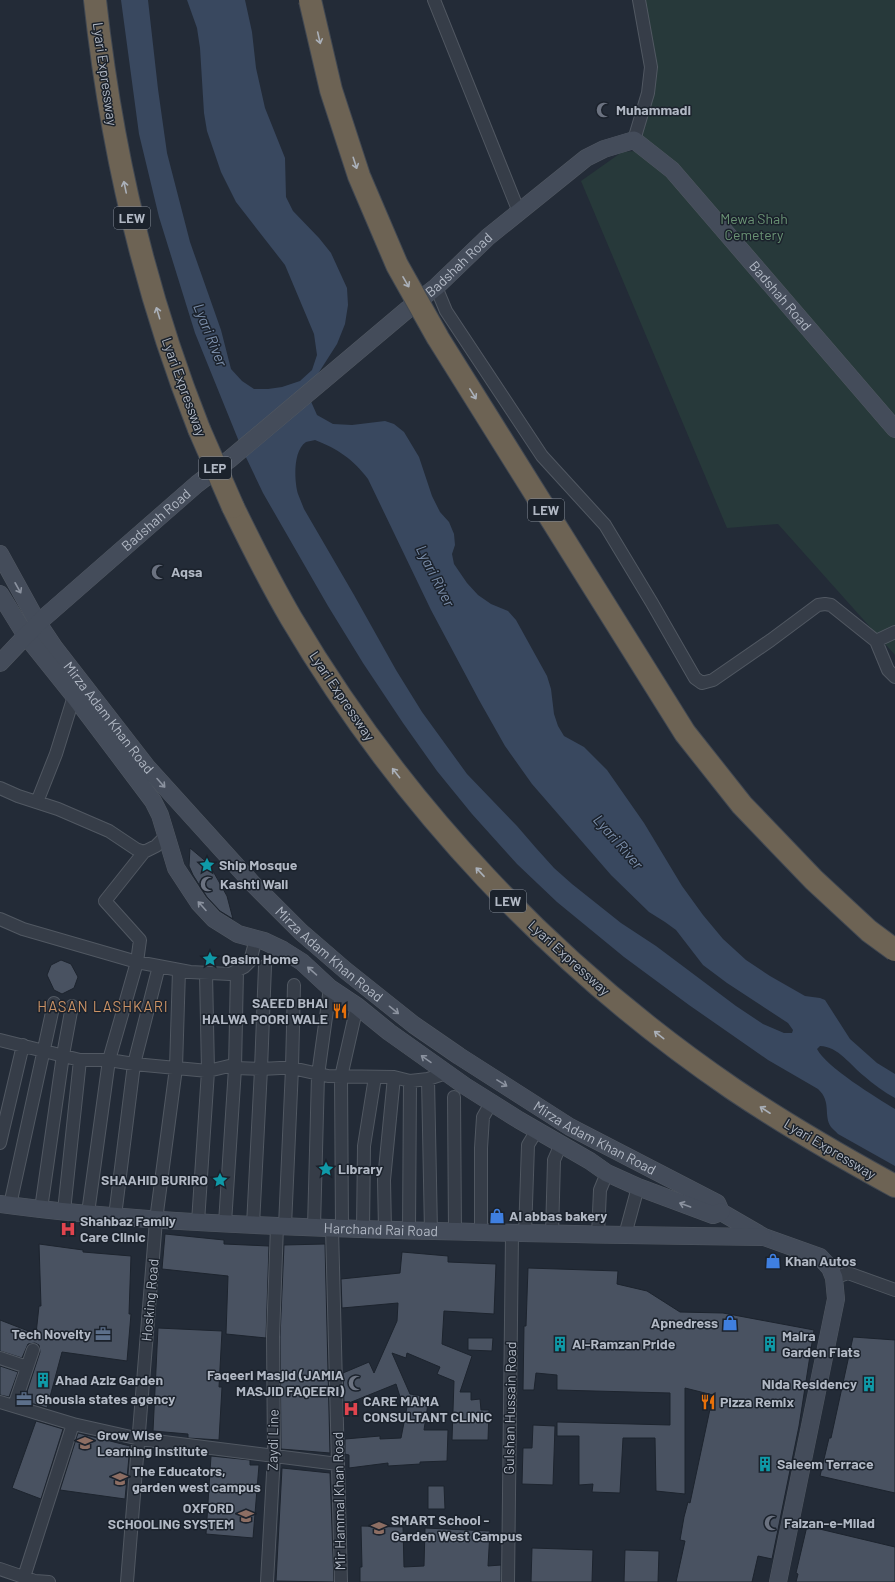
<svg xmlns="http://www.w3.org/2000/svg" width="895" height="1582" viewBox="0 0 895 1582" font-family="Barlow,sans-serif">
<rect width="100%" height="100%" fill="#232b37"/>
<!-- green -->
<path fill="#27393a" d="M644,0H895V655L778,524L727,528L581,181L622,152L635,151L656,70Z"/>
<!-- water -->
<path fill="#39485f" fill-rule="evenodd" d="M121,0H148L158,89L167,153L190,242L221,330L231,369L242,381L254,389H268L282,387L300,381L312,370L317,355L314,334L285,265L236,202L221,172L207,131L204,113L200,48L197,28L187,0H245L252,32L256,68L265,108L285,158L286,197L293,211L319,238L331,253L347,288L348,305L345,324L337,344L314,380L309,397L317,415L333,424L352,425L385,421L394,424L404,432L419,457L432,496L440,512L449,522L454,534L455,545L452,554L454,564L467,583L478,595L491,604L508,611L516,620L547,676L551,689L554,714L558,726L564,736L584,747L607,770L644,823L682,886L703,915L723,939L746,960L770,976L805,996L820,998L825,1000L850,1039L877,1063L895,1074V1098C884,1092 873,1084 864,1076C851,1066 838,1046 820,1046L817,1049C826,1067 877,1098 895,1109V1166L838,1134C836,1132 833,1129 831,1127C823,1115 832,1102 818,1089L768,1060L689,1005L624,957L557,902L517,864L472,814L437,771L403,723L363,663L328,606L263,493L242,449L195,333L159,217L139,134ZM315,440C338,449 353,459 368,479L431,610L479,700L505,746L532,784L611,875L649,912L665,922L676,930L703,965L727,983L788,1023L793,1030L792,1033H784L763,1024L736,1006L656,946L621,923L572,884L554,868L536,848L517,826L467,774L422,712L396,670L354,595L304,509C302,504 300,499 298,494C294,481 293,450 306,442C308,441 313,441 315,440Z"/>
<!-- building -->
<path fill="#495261" stroke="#1d242e" d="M190,848L209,864L227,896L233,919L220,911L207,897L193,875L189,866Z
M61,960L71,964L78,977L74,988L62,994L54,990L47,975L51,965Z
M165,1234L224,1240V1244L269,1246L266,1338L226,1334L228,1276L162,1269Z
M39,1244L83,1250V1252L131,1256L129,1314H131L127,1361L62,1352L47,1408L24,1401L40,1352L39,1345L35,1343L28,1344L22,1358L0,1351V1320L36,1334L39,1306H41Z
M325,1244L330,1453L281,1449L280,1337L284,1245Z
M402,1252L448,1256V1262L496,1264L494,1314L444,1311L442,1344L472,1356L460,1392H471V1400L480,1399L481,1410H489L488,1440H452L454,1381L437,1374L440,1367L407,1353L406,1358L392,1353L410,1394L429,1397L424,1430H448L447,1461L420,1462V1464L388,1466V1463L349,1468V1455L345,1454V1439L380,1436V1439L401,1438L408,1402L401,1400L396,1384L344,1405L343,1373L369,1362L374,1373L397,1321L398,1303L342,1308L341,1279L400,1273Z
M528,1268L618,1271L617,1284L647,1291L680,1312L723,1313L814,1330L799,1426L772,1559L758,1556L752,1582H676L685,1541L680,1540L684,1517L688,1502L690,1503L713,1395L685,1388V1494L656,1491L655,1438H623L620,1493L592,1492L593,1484L579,1485V1436H557V1422L670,1425V1393L557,1390V1375L536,1373L534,1390H523L524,1326H526Z
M158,1328L222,1331L219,1387H222L219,1440L188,1438V1434L153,1431Z
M853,1337L895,1340V1493L820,1476L829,1438H831Z
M468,1338H493L492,1351L468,1350Z
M0,1366L18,1372L9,1397L0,1395Z
M36,1421L63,1429L41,1499L12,1488Z
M533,1425L555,1426L553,1485L522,1484L523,1448H532Z
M78,1433L130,1446L125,1499L60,1490Z
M211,1456L250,1460V1465H259L253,1538L206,1534Z
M282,1468L330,1473L334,1582L276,1581Z
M428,1486H444L445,1509H428Z
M361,1526L403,1527L404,1567L424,1566L425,1528L490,1531L488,1566L501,1565V1582H360V1567H362Z
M807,1526L895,1547V1582H796L798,1574L796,1573Z
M532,1548L593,1550L592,1582H531Z
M625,1550L659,1551L658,1582H624Z"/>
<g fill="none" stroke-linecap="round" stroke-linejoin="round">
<defs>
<path id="minor" d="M434,0L519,212
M634,140L648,93L651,67L639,0
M436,287L446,311L542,456L605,525L652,603L695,678L702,683L713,680L771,640L818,605L825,604L831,605L876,641L895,632
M876,641L888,670L895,677
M0,788L18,796L58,809L109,831L136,849L144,852
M37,802L56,754L74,696
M0,919L23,929L137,962L190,972L230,974L244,967L250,961L256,939
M0,1040L80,1060H109L134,1064L208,1071L229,1066L235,1068L261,1069L280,1068H292L328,1076L394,1077L410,1081L428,1079L446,1073
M428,1079L431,1232
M454,1097L455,1232
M0,1143L23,1045
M10,1205L54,1003
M41,1209L63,1055L72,1006
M64,1211L80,1060
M88,1213L109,1060L137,962L140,940L105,901L144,852L156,846L166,836
M115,1216L134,1064L159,966
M198,1222L208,1071L206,973
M225,1223L235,1068L237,971
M253,1225L261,1069L265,966
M285,1226L292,1068L294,985
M314,1227L318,1075L330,988
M332,1228L341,1582
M342,1229L341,1077L357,1006
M363,1230L364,1146L375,1077
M385,1230L384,1180L394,1077
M409,1231L410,1081
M481,1233V1148L483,1117L491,1103
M525,1234L528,1145L537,1130
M552,1234L554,1160L561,1144
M598,1235L600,1190L607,1173
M625,1235L638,1187
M834,1278L848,1273L895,1290
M0,1358L27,1367
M0,1402L73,1424L140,1439L338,1464
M14,1406L33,1350
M0,1569L35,1581L49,1582
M24,1577L73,1424
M127,1582L156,1220L176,1068L179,970
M267,1582L274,1455L273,1337L277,1226
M508,1582L512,1234"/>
<g id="secondary">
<path id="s1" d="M0,554L38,623L54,647L147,767L252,883L301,932L345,970L414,1025L459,1056L570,1127L717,1203L721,1212L764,1237L820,1257L830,1268L834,1278L836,1299L778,1582"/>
<path d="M0,594L26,636L74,696L153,801L160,815L176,868L199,903L214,919L238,934L264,941L283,950L302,962L330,988L357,1006L389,1032L465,1086L519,1120L590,1161L607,1173L638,1187L713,1215L721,1212"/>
<path id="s2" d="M0,663L38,623L197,484L230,459L408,309L436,287L488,237L586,158L604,149L634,140L672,170L895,429"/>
<path id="s3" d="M0,1204C109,1219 219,1224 329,1228C474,1233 618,1235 763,1237"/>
</g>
<path id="motorway" d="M95,0C111,147 144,291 199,429
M233,507C251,544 270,582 291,618C402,806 553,966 733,1089C785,1124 840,1156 895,1186"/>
</defs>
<!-- minor casing -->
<use href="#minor" stroke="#515862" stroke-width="14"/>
<!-- secondary casing -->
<use href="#secondary" stroke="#515862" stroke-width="18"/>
<!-- motorway casing -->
<use href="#motorway" stroke="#414852" stroke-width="24"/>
<!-- minor -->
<use href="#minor" stroke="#363d48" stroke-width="12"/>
<!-- secondary -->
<use href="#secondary" stroke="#444c5a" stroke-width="17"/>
<!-- motorway -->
<use href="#motorway" stroke="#6d6354" stroke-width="22"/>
<defs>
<path id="motorway-bridge" d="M310,0L331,90L359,176L397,265L438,338L685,733L742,805L814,880L869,931L895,950
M199,429L233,507"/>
</defs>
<!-- motorway-bridge casing -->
<use href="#motorway-bridge" stroke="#414852" stroke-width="24" stroke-linecap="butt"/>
<!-- motorway-bridge -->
<use href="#motorway-bridge" stroke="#6d6354" stroke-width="22"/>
</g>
<!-- one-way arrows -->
<defs><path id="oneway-shaft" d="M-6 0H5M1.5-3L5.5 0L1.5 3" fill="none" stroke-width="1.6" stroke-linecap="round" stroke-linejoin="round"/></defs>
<g stroke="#aab0b9">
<use href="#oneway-shaft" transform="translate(319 38) rotate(77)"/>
<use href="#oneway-shaft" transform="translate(355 163) rotate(72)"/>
<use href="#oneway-shaft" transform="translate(125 187) rotate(-102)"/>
<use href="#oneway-shaft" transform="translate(406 282) rotate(60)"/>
<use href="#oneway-shaft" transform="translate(158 313) rotate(-107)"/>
<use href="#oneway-shaft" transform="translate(473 394) rotate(58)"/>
<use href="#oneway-shaft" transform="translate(396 773) rotate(-128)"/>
<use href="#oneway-shaft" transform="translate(480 872) rotate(-133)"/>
<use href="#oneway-shaft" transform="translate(659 1035) rotate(-142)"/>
<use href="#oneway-shaft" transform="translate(765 1110) rotate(-147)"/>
</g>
<g stroke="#8b929f">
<use href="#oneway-shaft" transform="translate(18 588) rotate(61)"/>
<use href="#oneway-shaft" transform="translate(161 783) rotate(48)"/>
<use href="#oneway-shaft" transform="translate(202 906) rotate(-132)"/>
<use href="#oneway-shaft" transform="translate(312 971) rotate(-139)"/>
<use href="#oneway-shaft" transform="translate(394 1010) rotate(39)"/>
<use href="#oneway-shaft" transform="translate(426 1059) rotate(-145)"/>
<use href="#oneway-shaft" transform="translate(502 1083) rotate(32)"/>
<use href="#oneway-shaft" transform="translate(685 1205) rotate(-160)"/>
</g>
<!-- icons -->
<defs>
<symbol id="mosque-bare" viewBox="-9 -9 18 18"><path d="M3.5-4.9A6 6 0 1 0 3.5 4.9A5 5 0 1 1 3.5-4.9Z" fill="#6b7280" stroke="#1b222c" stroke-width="2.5" paint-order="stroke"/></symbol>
<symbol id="sight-bare" viewBox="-9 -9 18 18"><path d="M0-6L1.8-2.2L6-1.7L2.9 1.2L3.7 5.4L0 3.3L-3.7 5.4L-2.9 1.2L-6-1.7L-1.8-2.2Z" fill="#0f9aa8" stroke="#1b222c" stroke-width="2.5" paint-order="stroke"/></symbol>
<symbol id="restaurant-bare" viewBox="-9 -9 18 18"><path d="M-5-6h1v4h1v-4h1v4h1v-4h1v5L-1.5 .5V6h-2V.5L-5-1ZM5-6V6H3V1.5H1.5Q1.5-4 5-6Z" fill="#e8710a" stroke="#1b222c" stroke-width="2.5" paint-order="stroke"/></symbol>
<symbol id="shop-bare" viewBox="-9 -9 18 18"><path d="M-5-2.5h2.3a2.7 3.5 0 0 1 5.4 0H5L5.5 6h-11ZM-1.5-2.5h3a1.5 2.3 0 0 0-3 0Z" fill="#3f7fe0" stroke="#1b222c" stroke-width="2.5" paint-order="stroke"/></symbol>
<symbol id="hospital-bare" viewBox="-9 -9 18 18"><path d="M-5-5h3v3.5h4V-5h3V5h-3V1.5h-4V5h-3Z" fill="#e0444e" stroke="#1b222c" stroke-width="2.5" paint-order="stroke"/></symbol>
<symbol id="office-bare" viewBox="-9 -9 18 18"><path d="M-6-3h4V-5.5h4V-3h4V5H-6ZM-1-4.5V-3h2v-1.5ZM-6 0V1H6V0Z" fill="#5c6f8a" stroke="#1b222c" stroke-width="2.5" paint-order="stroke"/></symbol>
<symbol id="building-bare" viewBox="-9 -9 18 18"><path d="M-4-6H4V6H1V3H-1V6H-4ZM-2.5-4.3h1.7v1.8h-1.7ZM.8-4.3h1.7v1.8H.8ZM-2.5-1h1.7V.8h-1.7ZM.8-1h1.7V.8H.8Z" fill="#0f9aa8" stroke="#1b222c" stroke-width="2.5" paint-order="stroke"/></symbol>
<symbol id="school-bare" viewBox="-9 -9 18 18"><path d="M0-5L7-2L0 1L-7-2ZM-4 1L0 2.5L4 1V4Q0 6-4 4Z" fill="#8d6e63" stroke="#1b222c" stroke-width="2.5" paint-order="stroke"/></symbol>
</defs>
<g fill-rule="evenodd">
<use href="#mosque-bare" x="593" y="99" width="22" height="22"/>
<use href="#mosque-bare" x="148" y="561" width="22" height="22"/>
<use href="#sight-bare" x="196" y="854" width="22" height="22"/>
<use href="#mosque-bare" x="197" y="873" width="22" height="22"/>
<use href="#sight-bare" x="199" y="948" width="22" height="22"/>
<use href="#restaurant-bare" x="329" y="1000" width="22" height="22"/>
<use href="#sight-bare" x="315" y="1158" width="22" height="22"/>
<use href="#sight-bare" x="209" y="1169" width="22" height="22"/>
<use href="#shop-bare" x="486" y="1205" width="22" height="22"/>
<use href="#hospital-bare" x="57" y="1218" width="22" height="22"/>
<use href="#shop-bare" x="762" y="1250" width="22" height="22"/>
<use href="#shop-bare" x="719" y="1312" width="22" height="22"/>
<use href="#office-bare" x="92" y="1323" width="22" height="22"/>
<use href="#building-bare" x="549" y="1333" width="22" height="22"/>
<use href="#building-bare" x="759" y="1333" width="22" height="22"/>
<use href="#building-bare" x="32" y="1369" width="22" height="22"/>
<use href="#mosque-bare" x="345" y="1372" width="22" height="22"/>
<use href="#building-bare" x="858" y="1373" width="22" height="22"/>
<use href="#office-bare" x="13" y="1388" width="22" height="22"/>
<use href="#restaurant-bare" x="697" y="1391" width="22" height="22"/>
<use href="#hospital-bare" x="340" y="1398" width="22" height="22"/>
<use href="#school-bare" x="74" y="1432" width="22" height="22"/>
<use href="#building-bare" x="754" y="1453" width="22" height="22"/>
<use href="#school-bare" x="109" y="1468" width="22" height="22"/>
<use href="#school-bare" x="235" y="1505" width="22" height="22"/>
<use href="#mosque-bare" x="761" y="1512" width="22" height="22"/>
<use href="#school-bare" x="368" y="1517" width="22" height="22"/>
</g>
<g text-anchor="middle" stroke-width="3" stroke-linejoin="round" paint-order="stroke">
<!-- shield labels -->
<g fill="#1b222c" stroke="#848b96" stroke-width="1">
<rect x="114" y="207" width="36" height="22" rx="3"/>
<rect x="199" y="457" width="32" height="22" rx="3"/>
<rect x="528" y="499" width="36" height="22" rx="3"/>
<rect x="490" y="890" width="36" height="22" rx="3"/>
</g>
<g font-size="13" font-weight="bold" fill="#b1b8c4">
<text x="132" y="223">LEW</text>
<text x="215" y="473">LEP</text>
<text x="546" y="515">LEW</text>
<text x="508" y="906">LEW</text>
</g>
<!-- street labels -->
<g font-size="14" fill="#b1b8c4" stroke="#1b222c">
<text transform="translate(105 74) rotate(82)" y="5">Lyari Expressway</text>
<text dy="5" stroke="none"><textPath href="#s2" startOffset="608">Badshah Road</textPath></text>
<text dy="5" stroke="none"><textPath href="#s2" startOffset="1040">Badshah Road</textPath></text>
<text transform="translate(184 387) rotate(70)" y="5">Lyari Expressway</text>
<text dy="5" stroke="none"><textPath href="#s2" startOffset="212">Badshah Road</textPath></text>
<text transform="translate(342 696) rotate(56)" y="5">Lyari Expressway</text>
<text dy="5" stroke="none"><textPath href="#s1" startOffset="197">Mirza Adam Khan Road</textPath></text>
<text dy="5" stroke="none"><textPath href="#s1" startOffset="521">Mirza Adam Khan Road</textPath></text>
<text transform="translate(569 958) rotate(42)" y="5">Lyari Expressway</text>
<text dy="5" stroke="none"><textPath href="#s1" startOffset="845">Mirza Adam Khan Road</textPath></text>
<text transform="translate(830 1149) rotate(31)" y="5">Lyari Expressway</text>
<text dy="5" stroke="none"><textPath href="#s3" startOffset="382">Harchand Rai Road</textPath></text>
<text transform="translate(150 1300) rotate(-85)" y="5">Hosking Road</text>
<text transform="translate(510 1408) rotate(-89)" y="5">Gulshan Hussain Road</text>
<text transform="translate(273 1440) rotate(-89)" y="5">Zaydi Line</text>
<text transform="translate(339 1501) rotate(-91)" y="5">Mir Hammal Khan Road</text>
</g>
<!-- poi labels -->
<g font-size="14" font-weight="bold" fill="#b1b8c4" stroke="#1b222c" text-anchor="start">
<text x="616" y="115">Muhammadi</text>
<text x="171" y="577">Aqsa</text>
<text x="219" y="870">Ship Mosque</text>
<text x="220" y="889">Kashti Wali</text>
<text x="222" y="964">Qasim Home</text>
<text x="328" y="1008" text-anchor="end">SAEED BHAI<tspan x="328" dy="16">HALWA POORI WALE</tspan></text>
<text x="338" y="1174">Library</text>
<text x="208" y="1185" text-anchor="end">SHAAHID BURIRO</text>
<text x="509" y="1221">Al abbas bakery</text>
<text x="80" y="1226">Shahbaz Family<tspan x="80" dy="16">Care Clinic</tspan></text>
<text x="785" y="1266">Khan Autos</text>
<text x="718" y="1328" text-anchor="end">Apnedress</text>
<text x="91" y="1339" text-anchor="end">Tech Novelty</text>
<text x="782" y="1341">Maira<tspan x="782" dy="16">Garden Flats</tspan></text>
<text x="572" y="1349">Al-Ramzan Pride</text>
<text x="344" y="1380" text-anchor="end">Faqeeri Masjid (JAMIA<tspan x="344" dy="16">MASJID FAQEERI)</tspan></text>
<text x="55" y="1385">Ahad Aziz Garden</text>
<text x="857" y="1389" text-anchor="end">Nida Residency</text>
<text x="36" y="1404">Ghousia states agency</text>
<text x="363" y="1406">CARE MAMA<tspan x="363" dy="16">CONSULTANT CLINIC</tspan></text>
<text x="720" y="1407">Pizza Remix</text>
<text x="97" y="1440">Grow Wise<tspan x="97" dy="16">Learning Institute</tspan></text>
<text x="777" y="1469">Saleem Terrace</text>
<text x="132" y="1476">The Educators,<tspan x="132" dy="16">garden west campus</tspan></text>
<text x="234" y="1513" text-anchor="end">OXFORD<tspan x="234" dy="16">SCHOOLING SYSTEM</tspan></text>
<text x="391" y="1525">SMART School -<tspan x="391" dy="16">Garden West Campus</tspan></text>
<text x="784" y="1528">Faizan-e-Milad</text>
</g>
<!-- park labels -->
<g font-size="14" fill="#6a9374" stroke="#1b222c">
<text x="754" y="224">Mewa Shah<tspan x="754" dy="16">Cemetery</tspan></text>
</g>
<!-- water labels -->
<g font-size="15" font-style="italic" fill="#7b8eaa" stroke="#1b222c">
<text transform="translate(210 335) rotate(68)" y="5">Lyari River</text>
<text transform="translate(435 576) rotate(63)" y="5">Lyari River</text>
<text transform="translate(618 842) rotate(49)" y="5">Lyari River</text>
</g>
<!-- neighbourhood labels -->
<g font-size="15" letter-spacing="1" fill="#cb9265" stroke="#1b222c">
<text x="103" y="1012">HASAN LASHKARI</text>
</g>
</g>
</svg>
